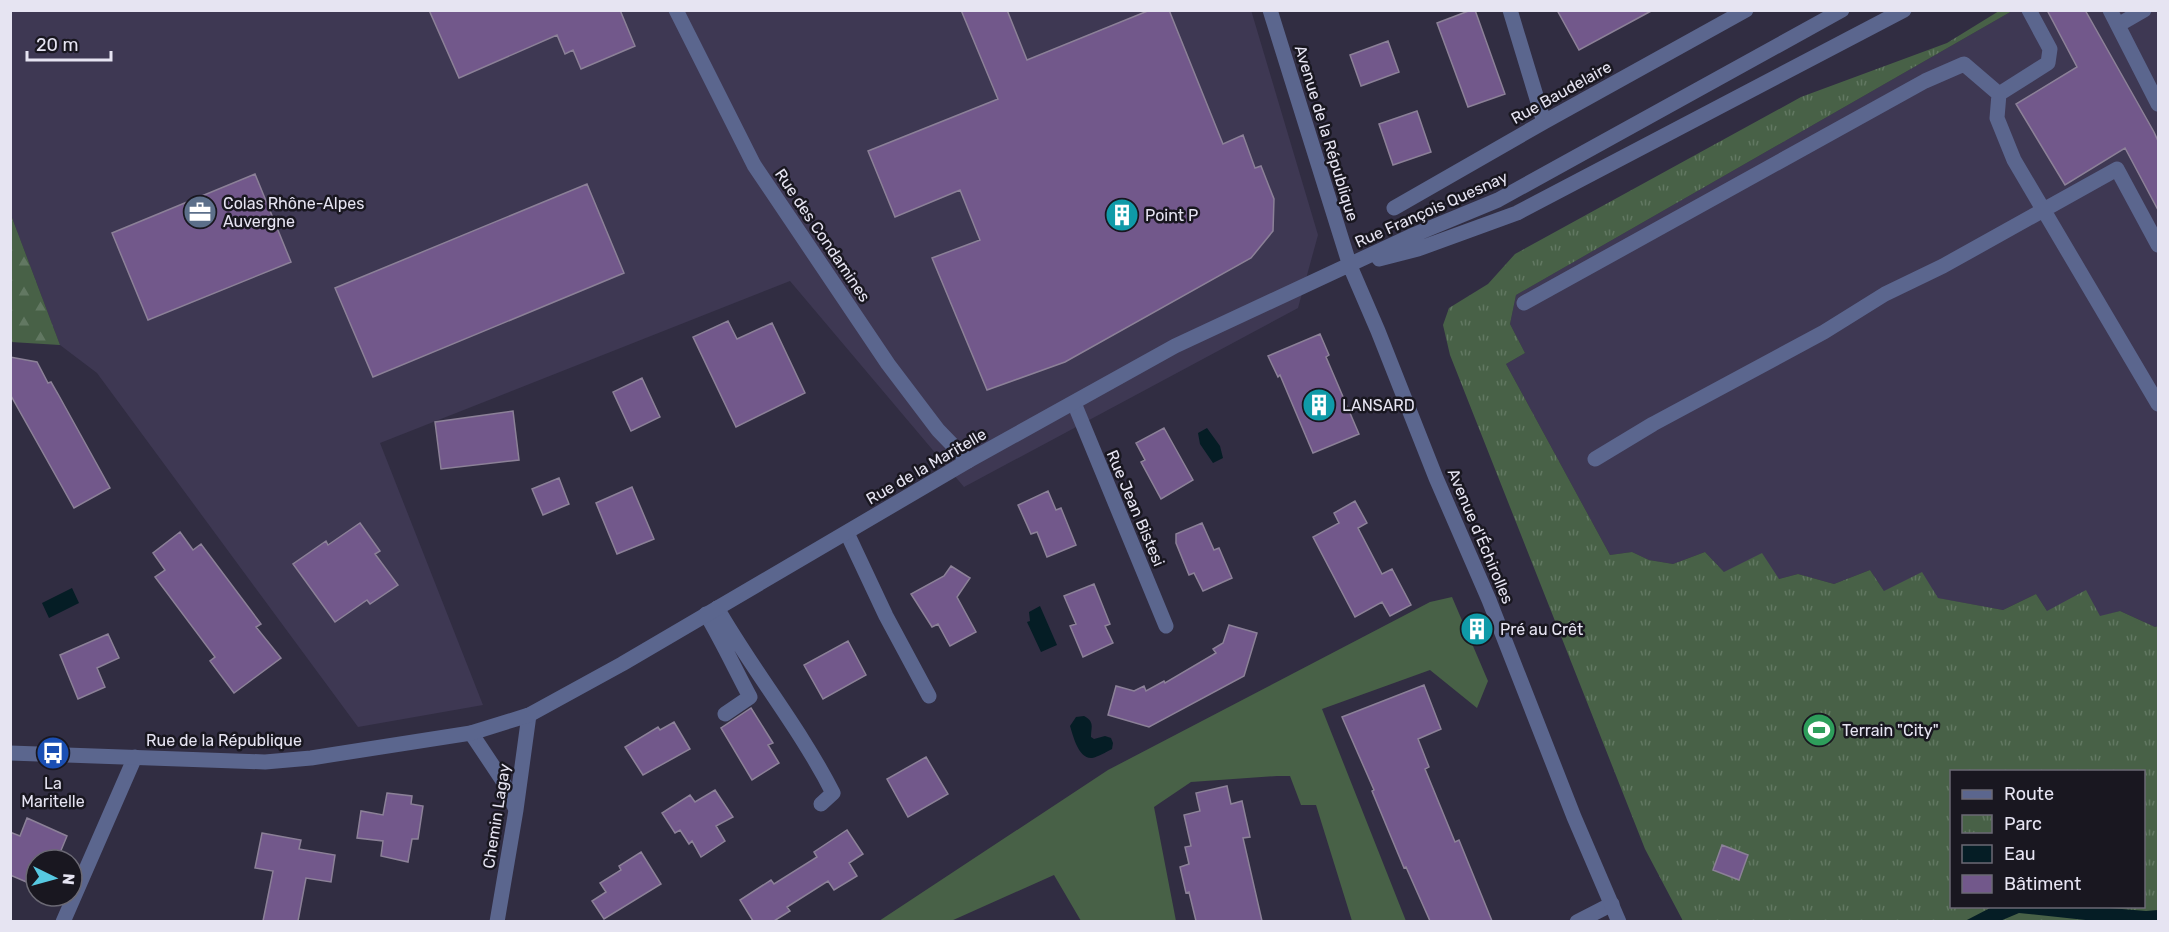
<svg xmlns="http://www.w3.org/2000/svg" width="2169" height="932" viewBox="0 0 2169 932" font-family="Rubik,sans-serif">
<defs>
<pattern id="forest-firs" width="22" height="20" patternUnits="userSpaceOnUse" patternTransform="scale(1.5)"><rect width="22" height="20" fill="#486147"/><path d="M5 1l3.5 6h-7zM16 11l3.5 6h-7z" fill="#627862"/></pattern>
<pattern id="park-tufts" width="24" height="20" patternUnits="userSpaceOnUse" patternTransform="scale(1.5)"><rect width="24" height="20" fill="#486147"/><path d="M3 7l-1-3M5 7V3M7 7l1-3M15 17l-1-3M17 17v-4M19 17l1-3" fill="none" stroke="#627862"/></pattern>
</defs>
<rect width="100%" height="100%" fill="#312d42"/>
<!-- built -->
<path fill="#3e3853" d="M1251,10L1318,235L1298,308L964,487L790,281L380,443L483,705L358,727L97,373L60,345L11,215V11Z
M2012,11H2158V626L2155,627L2120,611L2100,617L2047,611L2036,594L2003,610L1937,598L1884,591L1870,570L1834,584L1798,574L1779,579L1724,572L1705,552L1673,564L1649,560L1632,552L1610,555L1506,364L1525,353L1510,324L1516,295Z"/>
<!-- green -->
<path fill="#486147" d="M1452,597L1488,681L1477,708L1430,670L1322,709L1406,921H1352L1316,805H1301L1290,776H1277L1191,782L1154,807L1176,921H1081L1054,875L951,921H879L1108,770L1430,602Z"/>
<!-- forest -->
<path fill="url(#forest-firs)" d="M10,215H11L60,345L11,342Z"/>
<!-- park -->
<path fill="url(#park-tufts)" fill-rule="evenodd" d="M1999,11H2012L1516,295L1510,324L1525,353L1506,364L1610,555L1632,552L1649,560L1673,564L1705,552L1724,572L1762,553L1779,579L1798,574L1834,584L1870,570L1884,591L1922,572L1938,598L2003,610L2036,594L2047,611L2086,590L2100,616L2120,611L2155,627L2158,626V921H1683L1645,849L1450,355L1443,325L1449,308L1488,284L1515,254L1801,97L1947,43ZM1952,772H2144V906H1952Z"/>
<!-- water -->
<path fill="#051d25" d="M1207,428L1220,446L1223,458L1213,463L1200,444L1198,433Z
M72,588L79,603L49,618L42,603Z
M1040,606L1057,645L1041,652L1027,622L1030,621L1029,612Z
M1084,716C1095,722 1091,727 1091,737L1094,739L1105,736L1111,738L1113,743L1112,749C1106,752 1098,757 1092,758C1078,759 1073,735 1070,726L1076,717Z
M2098,907L2146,911L2158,910V921H2095L2019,913L2000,921H1965L1992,907Z"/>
<!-- building -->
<path fill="#72588b" stroke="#8c8198" stroke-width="1.5" d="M429,10H620L635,46L581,69L573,50L565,54L557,35L459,78Z
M961,10H1007L1027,60L1150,10H1169L1223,144L1243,135L1255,168L1261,166L1274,199L1273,231L1251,258L1065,362L987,390L932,258L980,240L960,190L895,217L868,151L998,99Z
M1471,10H1475L1505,94L1468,107L1437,23Z
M1557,10H1653L1579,50Z
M2047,10H2085L2154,132L2158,141V210L2125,148L2065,185L2016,104L2077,67Z
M1388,41L1399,72L1361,86L1350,55Z
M1417,111L1431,152L1393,165L1379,124Z
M255,174L291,262L148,320L112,233Z
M587,184L624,273L373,377L335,288Z
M728,321L737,339L772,323L805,393L736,427L693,337Z
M1320,334L1329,355L1326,357L1359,434L1313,453L1280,375L1278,377L1268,356Z
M10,357L37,362L48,383L51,382L58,394L110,488L74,508L10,394Z
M642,378L660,417L631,431L613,392Z
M513,411L519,460L441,469L435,422Z
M1164,428L1193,480L1161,499L1141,462L1145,460L1136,443Z
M559,478L569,504L543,515L532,489Z
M632,487L654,539L617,554L596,503Z
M1048,491L1056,510L1061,508L1076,545L1047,557L1037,532L1031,534L1018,505Z
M1355,501L1367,523L1358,528L1382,574L1392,569L1411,605L1390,616L1382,602L1355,617L1313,537L1339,523L1334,513Z
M360,523L380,551L375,554L398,585L370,604L367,600L335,622L293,564L326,541L328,545Z
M1202,523L1214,550L1219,548L1232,578L1203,591L1194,573L1189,575L1176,543V534Z
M180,532L193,550L201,544L261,624L256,627L281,658L234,693L210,661L215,657L155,577L165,570L153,553Z
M951,566L970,578L957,597L976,632L950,646L938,624L932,627L911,594L944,576Z
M1094,584L1110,624L1105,626L1113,643L1083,657L1070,626L1076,624L1064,596Z
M1229,625L1257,633L1244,676L1149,727L1108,715L1116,686L1134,691L1144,686L1146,691L1164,681L1165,683L1216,653L1213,649L1223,643Z
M108,634L119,658L97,668L105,687L78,699L60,655Z
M848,641L866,675L823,699L804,665Z
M1424,685L1441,729L1418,739L1429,767L1425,769L1455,842L1459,840L1492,921H1430L1406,867L1404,868L1372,791L1374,790L1342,717Z
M751,708L773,743L768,745L779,763L752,780L721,728Z
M674,722L690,749L643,775L625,747L658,727L660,730Z
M926,757L948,794L908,817L887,779Z
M1227,786L1231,804L1242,801L1250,837L1243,838L1262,921H1196L1189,892L1186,893L1180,867L1189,864L1185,847L1191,846L1184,815L1200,811L1196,793Z
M715,790L733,817L716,826L725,841L701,857L692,841L689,844L680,830L675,833L662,813L690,795L695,802Z
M387,793L412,796L411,804L423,806L418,839H412L408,862L381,856L383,841L357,838L361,811L383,815Z
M27,818L67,836L57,860H36V886L10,875V832L20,836Z
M847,830L863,854L849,863L857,876L834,890L828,881L787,907L790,911L774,921H753L740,900L771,880L774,884L817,857L814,852Z
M262,833L301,840L299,849L335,855L331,882L306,878L298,921H263L273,871L255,868Z
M1722,845L1748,855L1739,880L1713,870Z
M641,852L661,884L604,919L592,901L606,892L600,883L621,870L619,866Z"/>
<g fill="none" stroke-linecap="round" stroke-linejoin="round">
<!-- service -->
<path stroke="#5b668e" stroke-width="15" d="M2110,10L2158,104
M2118,25L2144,10
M1999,94L2048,63L2050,49L2029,10
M1524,303L1925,81L1964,64L1999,94L1997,118L2014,160L2158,404
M1595,459L1653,424L1824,332L1885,294L1943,266L2117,169L2158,245
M847,533L886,616L929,696
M717,608C753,671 800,728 833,793L821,804
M706,614C722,641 735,669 750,697L725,714"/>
<!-- minor -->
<path stroke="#5b668e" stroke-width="15" d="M676,10L754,165L888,364L938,430L968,461
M1510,10L1544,122
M1394,208L1544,122L1746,10
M1074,403L1166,626
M471,733L503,781L516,810
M63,922L135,757
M497,922L516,810L529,715
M1577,922L1612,904"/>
<!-- tertiary -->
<path stroke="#5b668e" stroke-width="15" d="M1270,10L1350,266L1378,331L1436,478L1489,600L1574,817L1619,922
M1379,259L1418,249L1517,213L1904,10
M10,753L265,762L311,758L471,733L529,715L622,664L968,461L1175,346L1411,236L1498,200L1842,10"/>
</g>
<!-- icons -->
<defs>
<symbol id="office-disc" viewBox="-11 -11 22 22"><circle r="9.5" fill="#5c6f8a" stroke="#191720"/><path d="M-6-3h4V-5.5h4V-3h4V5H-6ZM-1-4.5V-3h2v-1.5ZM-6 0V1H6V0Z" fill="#fff"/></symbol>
<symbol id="building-disc" viewBox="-11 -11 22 22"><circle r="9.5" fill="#0f9aa8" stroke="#191720"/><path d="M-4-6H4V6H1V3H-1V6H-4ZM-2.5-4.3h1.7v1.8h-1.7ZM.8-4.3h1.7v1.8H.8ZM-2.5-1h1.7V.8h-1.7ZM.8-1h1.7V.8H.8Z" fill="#fff"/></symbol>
<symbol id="stadium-disc" viewBox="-11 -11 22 22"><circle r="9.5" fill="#2e9e5b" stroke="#191720"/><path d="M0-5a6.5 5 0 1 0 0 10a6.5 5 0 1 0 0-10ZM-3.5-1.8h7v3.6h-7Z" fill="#fff"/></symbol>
<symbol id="bus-disc" viewBox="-11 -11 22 22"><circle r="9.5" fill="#1a4fb4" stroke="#191720"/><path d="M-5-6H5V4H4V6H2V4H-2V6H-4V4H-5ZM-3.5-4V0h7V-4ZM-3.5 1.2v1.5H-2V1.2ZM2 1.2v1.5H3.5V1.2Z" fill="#fff"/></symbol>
</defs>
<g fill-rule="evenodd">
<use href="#office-disc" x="181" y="193" width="38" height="38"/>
<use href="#building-disc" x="1103" y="196" width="38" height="38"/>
<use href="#building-disc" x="1300" y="386" width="38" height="38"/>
<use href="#building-disc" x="1458" y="610" width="38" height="38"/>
<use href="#stadium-disc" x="1800" y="711" width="38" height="38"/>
<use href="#bus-disc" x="34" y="734" width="38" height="38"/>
</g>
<g text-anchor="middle" stroke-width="5" stroke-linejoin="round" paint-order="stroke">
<!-- street labels -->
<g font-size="16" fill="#e6e4f2" stroke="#191720">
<text transform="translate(1561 92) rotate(-29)" y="6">Rue Baudelaire</text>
<text transform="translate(1327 133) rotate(73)" y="6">Avenue de la République</text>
<text transform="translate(1431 209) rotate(-24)" y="6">Rue François Quesnay</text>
<text transform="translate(823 235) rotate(56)" y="6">Rue des Condamines</text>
<text transform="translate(926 466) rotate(-30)" y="6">Rue de la Maritelle</text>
<text transform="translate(1136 508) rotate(67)" y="6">Rue Jean Bistesi</text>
<text transform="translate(1481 536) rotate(67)" y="6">Avenue d'Échirolles</text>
<text x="224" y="746">Rue de la République</text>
<text transform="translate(496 816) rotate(-81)" y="6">Chemin Lagay</text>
</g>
<!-- poi labels -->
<g font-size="16" fill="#e6e4f2" stroke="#191720" text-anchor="start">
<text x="223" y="209">Colas Rhône-Alpes<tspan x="223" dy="18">Auvergne</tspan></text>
<text x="1145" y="221">Point P</text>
<text x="1342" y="411">LANSARD</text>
<text x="1500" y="635">Pré au Crêt</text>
<text x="1842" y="736">Terrain "City"</text>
<text x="53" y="789" text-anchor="middle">La<tspan x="53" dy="18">Maritelle</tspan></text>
</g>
</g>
<!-- border -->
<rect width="2169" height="932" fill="none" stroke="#e6e4f2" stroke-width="24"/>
<!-- legend -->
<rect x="1950" y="770" width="195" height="138" fill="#191720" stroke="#6b6974" stroke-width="1.5"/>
<rect x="1962" y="790" width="30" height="9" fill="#5b668e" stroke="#6b6974" stroke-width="1.5"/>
<text x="2004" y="800" font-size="18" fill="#e6e4f2">Route</text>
<rect x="1962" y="815" width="30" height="18" fill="url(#park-tufts)" stroke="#6b6974" stroke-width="1.5"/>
<text x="2004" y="830" font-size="18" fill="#e6e4f2">Parc</text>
<rect x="1962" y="845" width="30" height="18" fill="#051d25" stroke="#6b6974" stroke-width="1.5"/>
<text x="2004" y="860" font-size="18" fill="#e6e4f2">Eau</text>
<rect x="1962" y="875" width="30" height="18" fill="#72588b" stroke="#6b6974" stroke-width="1.5"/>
<text x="2004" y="890" font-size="18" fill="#e6e4f2">Bâtiment</text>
<!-- north arrow -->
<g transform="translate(54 878) rotate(95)"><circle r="28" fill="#191720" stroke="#6b6974" stroke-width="1.5"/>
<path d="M0-4.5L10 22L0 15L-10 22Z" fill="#57c9e2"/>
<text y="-9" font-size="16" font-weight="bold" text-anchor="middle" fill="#e6e4f2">N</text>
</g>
<!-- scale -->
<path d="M27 51v9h84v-9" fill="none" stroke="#e6e4f2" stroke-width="3"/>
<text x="36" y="51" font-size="18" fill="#e6e4f2" stroke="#191720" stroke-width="4.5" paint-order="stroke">20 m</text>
</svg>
